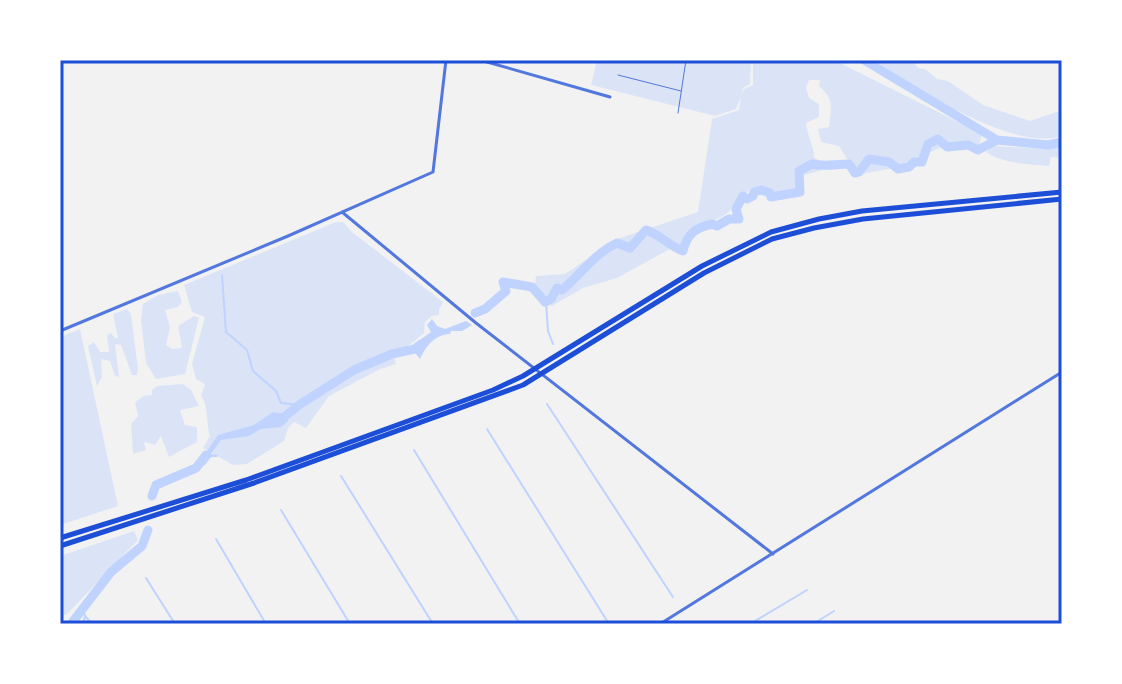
<svg xmlns="http://www.w3.org/2000/svg" width="1122" height="684" viewBox="0 0 1122 684" font-family="'Fira Sans',sans-serif">
<rect width="100%" height="100%" fill="#f2f2f2"/>
<!-- green -->
<path fill="#dbe4f7" d="M597,60H751L750,84L743,88L741,95L744,89L753,85V60H834L982,134L979,145L949,144L921,156L920,159L912,160L908,165L857,175L839,146L821,142L818,129L829,127C831,108 835,100 819,86L820,80H809L806,88L809,98L819,104V117L806,123C807,135 814,145 814,158L825,162L823,170L796,177L797,190L773,194C750,175 740,204 726,214C715,221 702,225 690,229L683,245L673,244L670,249L617,278L583,288L552,306L542,304L534,292L536,276L565,274L617,239L698,212L712,119L739,110L741,97L736,109L715,116L591,85Z
M873,60H911L918,68L925,69L937,79L948,81L983,105L1030,121L1062,110V136C1010,152 917,87 873,60Z
M994,146L1044,149L1062,146V158L1051,157L1049,166C1026,164 1005,164 986,152Z
M336,222H343L352,232L443,302L439,310V315L432,316L425,322L424,333L407,347L392,352L396,364L380,369L329,396L306,428L294,422L288,428L284,441L247,464L233,465L203,448L210,436C206,424 209,406 201,396L205,384L196,379L192,364L205,317L192,312L184,285Z
M178,291L182,302L178,307L165,310L170,327L166,345L172,349L182,348L178,326L194,316L199,318L185,374L156,379L146,363L141,320L143,304L158,295Z
M127,309L131,314L138,369L137,375H132L121,345L115,344L119,377L115,376L110,361L101,359L102,377L97,386L88,346L94,342L100,352H109L107,335L111,333L115,338H118L113,314Z
M80,329L118,506L60,525V337Z
M183,384L191,390L199,406L180,410L185,425L197,427V442L169,457L161,436L155,445L144,442L146,450L133,454L131,424L138,416L135,402L144,396L152,395V390L157,386Z
M134,531L138,540L67,614L60,617V556Z"/>
<!-- water -->
<path fill="#bfd3fe" d="M432,319L437,326L445,329L466,321L472,325L462,331H451L450,334C434,335 426,346 420,359L410,347L431,332L427,325Z
M273,412L286,414L288,421L281,427L261,429L249,436L221,440L211,454L218,455L217,457H211L205,465L198,464L218,435L254,425Z"/>
<g fill="none" stroke-linecap="round" stroke-linejoin="round">
<!-- stream -->
<path stroke="#bfd3fe" stroke-width="2" d="M222,275L226,332L247,350L253,371L276,391L281,403L299,405
M546,301L548,331L553,344
M547,404L673,597
M487,429L609,624
M414,450L520,624
M341,476L433,624
M281,510L350,624
M216,539L266,624
M146,578L175,624
M83,609L85,616L83,624
M85,616L92,624
M750,624L807,590
M813,624L834,611"/>
<!-- river -->
<path stroke="#bfd3fe" stroke-width="9" d="M864,60L997,140
M475,313L485,309L506,291L503,282L532,287L545,302L551,299L557,288L562,290C581,274 594,254 617,243L630,248L646,230C661,235 669,246 683,251C687,234 695,228 712,224L717,226L729,219H739L736,209L743,196L747,199L753,196L754,192L761,190L770,193L771,197L800,192L799,171L812,164C825,167 835,164 849,164L855,173L859,172L869,159L889,162L898,169L909,167L914,162H922L928,144L938,139L947,147L968,145L978,150L997,140L1048,145L1062,142
M278,422L299,405L354,370L392,354L415,349L421,344
M152,496L156,485L196,468L206,455
M71,624L111,572L142,546L148,530"/>
<!-- service -->
<path stroke="#5277de" stroke-width="1" d="M618,75L681,91
M678,113L686,60"/>
<!-- minor -->
<path stroke="#5277de" stroke-width="3" d="M480,60L610,97
M342,212L476,323L773,554
M60,331L288,236L433,172L446,60
M660,624L1062,372"/>
<!-- primary -->
<path stroke="#1d4ed8" stroke-width="5" d="M60,538L246,480L493,390L523,376L702,266L771,232L819,219L862,211L1062,192
M60,546L254,483L523,385L704,273L772,239L814,228L863,219L1062,199"/>
</g>
<!-- border -->
<rect width="1122" height="684" fill="none" stroke="#ffffff" stroke-width="124"/>
<rect x="62" y="62" width="998" height="560" fill="none" stroke="#1d4ed8" stroke-width="3"/>
</svg>
